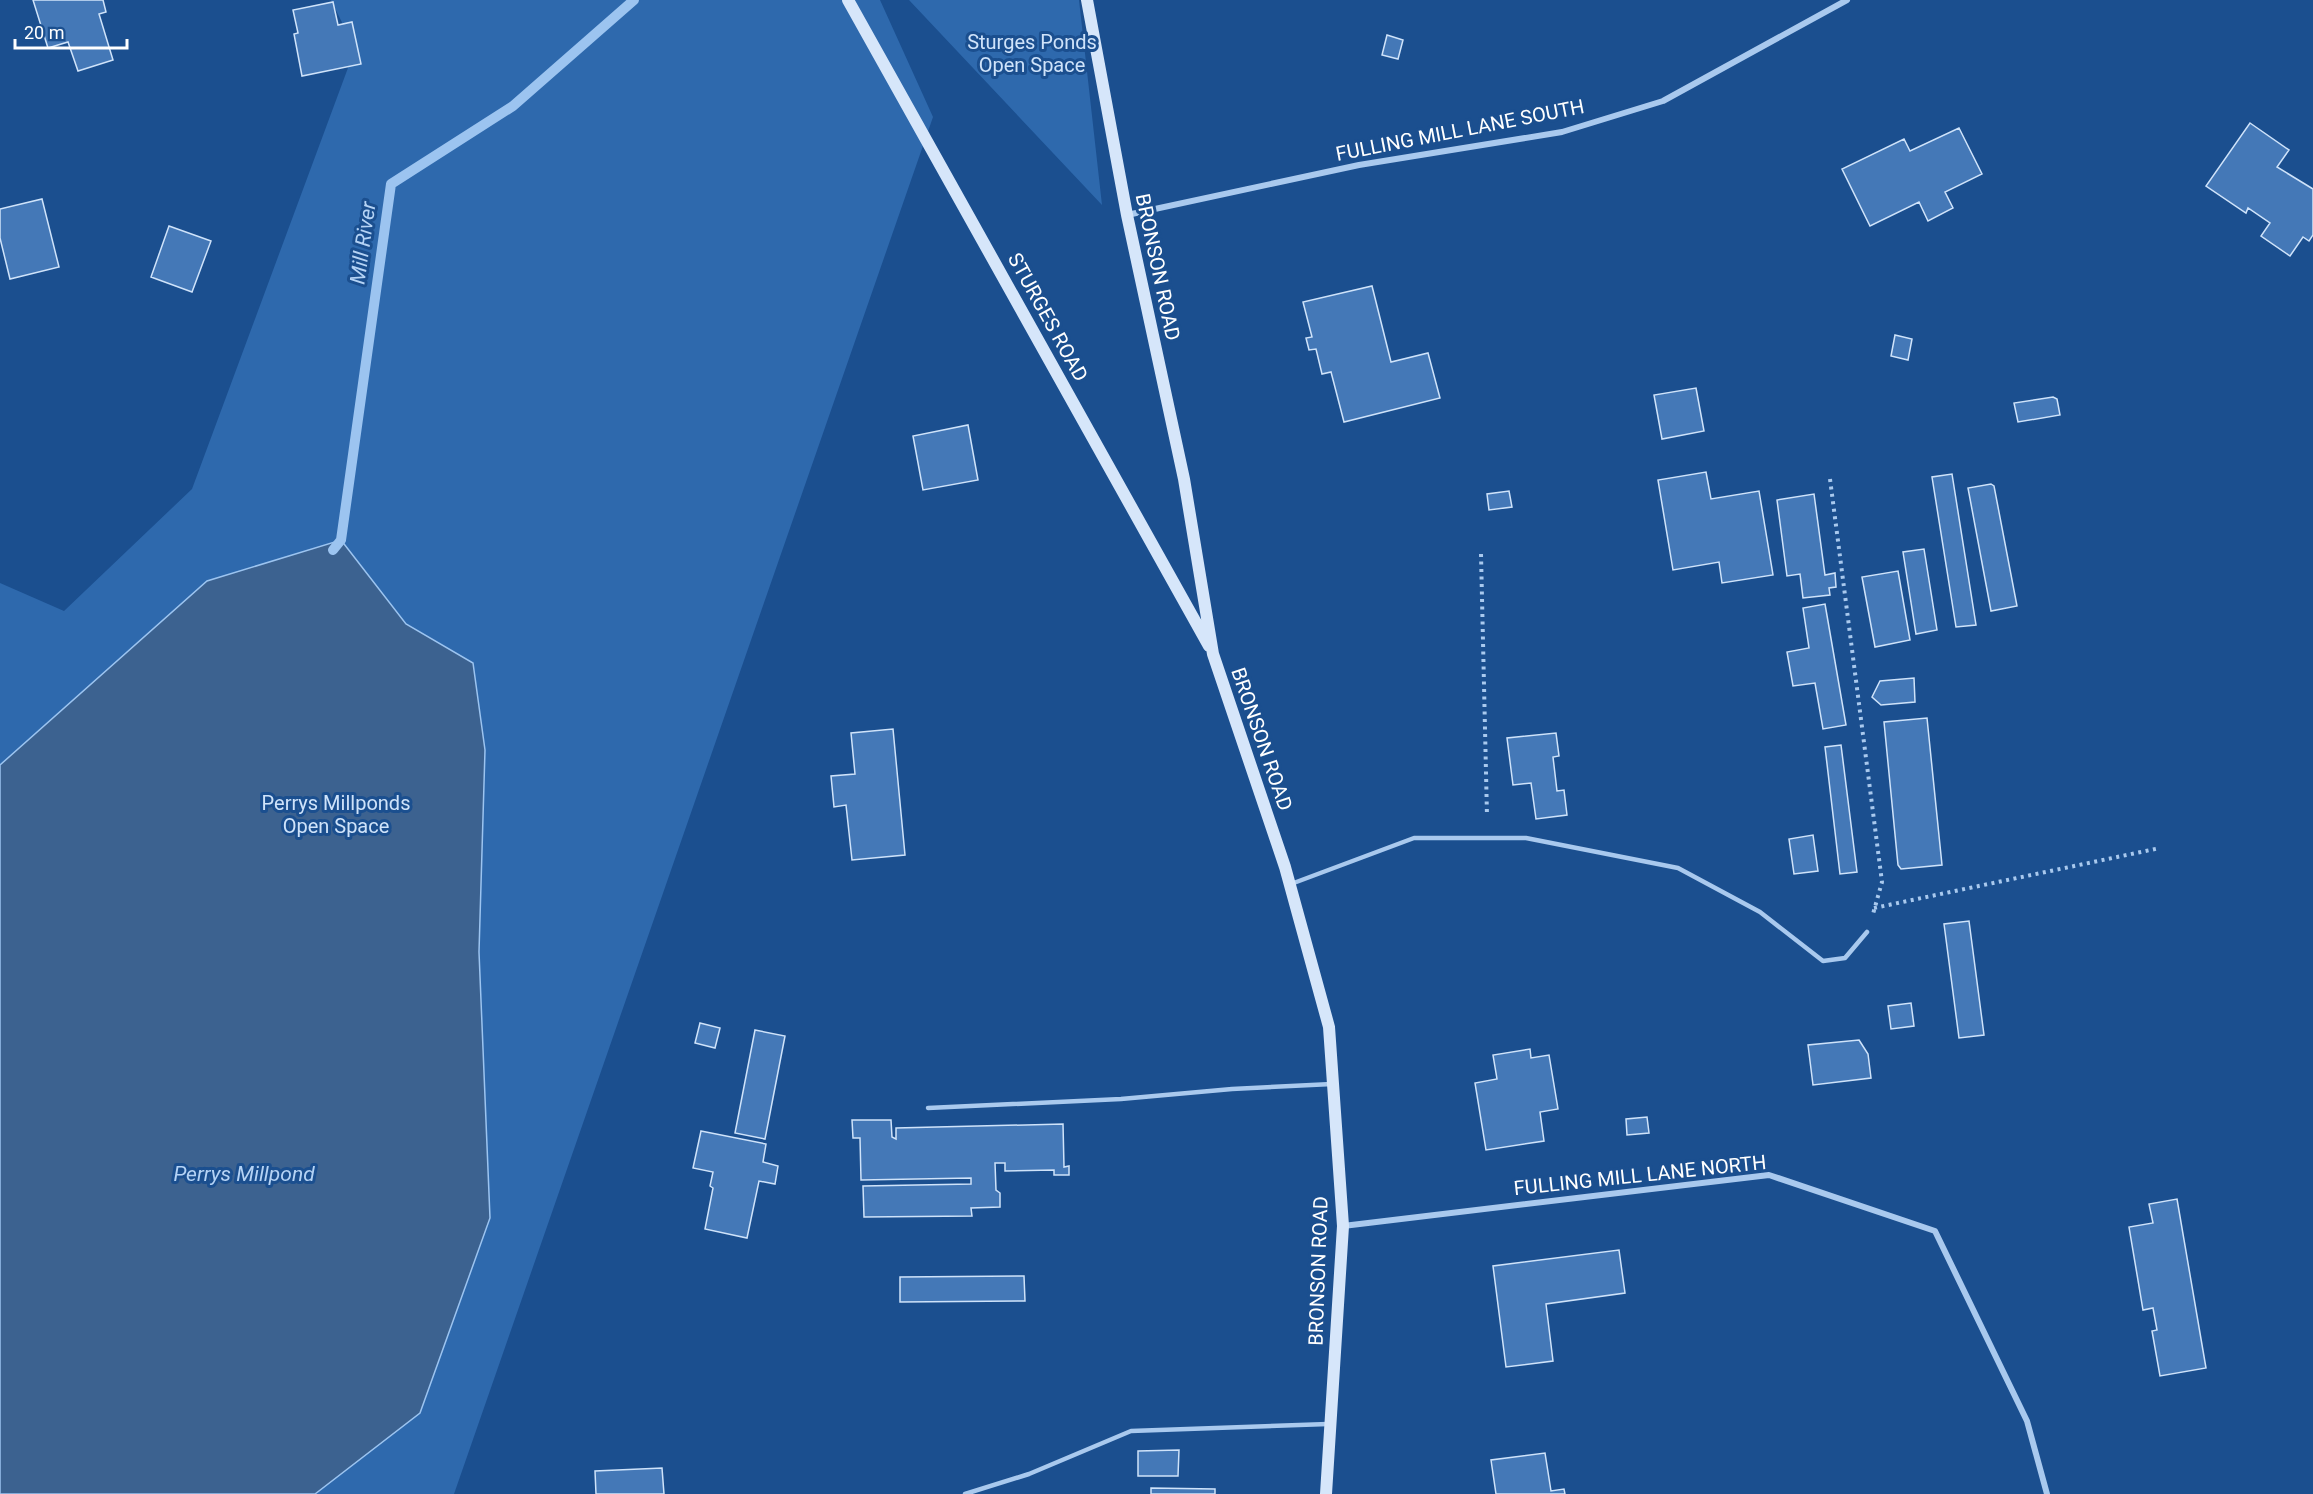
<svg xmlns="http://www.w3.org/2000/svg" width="2313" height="1494" viewBox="0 0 2313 1494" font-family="Roboto,sans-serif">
<rect width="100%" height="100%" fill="#1b4f8f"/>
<!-- green -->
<path fill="#2e69ad" d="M331,0H880L933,117L454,1494H0V583L64,611L192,489L355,49Z
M909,0H1079L1102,205Z"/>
<!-- water -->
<path fill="#3c6290" stroke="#9cc4f0" stroke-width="1.5" d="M341,540L406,624L473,663L485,750L479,952L490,1218L420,1413L315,1494H0V765L207,581Z"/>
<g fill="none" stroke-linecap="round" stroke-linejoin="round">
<!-- stream -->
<path stroke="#9cc4f0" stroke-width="10" d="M333,550L341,540L391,184L513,106L634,0"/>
</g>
<!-- building -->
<path fill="#4478b7" stroke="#cfe3fa" stroke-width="1.5" d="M33,0H103L106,12L99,14L113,60L78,71L68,42L48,48Z
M333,2L338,25L352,22L361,64L302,76L294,34L298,33L293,10Z
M1387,35L1403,40L1398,59L1382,55Z
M2250,123L2289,150L2277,167L2313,189V235L2309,241L2303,237L2290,256L2261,236L2270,223L2248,208L2246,213L2206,186Z
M1959,128L1982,174L1945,192L1953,208L1928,221L1919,202L1870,226L1842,169L1904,139L1910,151Z
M42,199L59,267L10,279L0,238V209Z
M169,226L211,241L192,292L151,277Z
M1372,286L1391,362L1428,353L1440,398L1344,422L1331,372L1322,374L1316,349L1309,350L1306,338L1312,337L1303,302Z
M1895,335L1912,339L1908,360L1891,356Z
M1696,388L1704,431L1662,439L1654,395Z
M2053,397L2057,399L2060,415L2018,422L2014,403Z
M968,425L978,480L923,490L913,436Z
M1706,472L1711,499L1759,491L1773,575L1722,583L1719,562L1673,570L1658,480Z
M1952,474L1976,625L1956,627L1932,477Z
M1991,484L1994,486L2017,606L1991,611L1968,488Z
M1509,491L1512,507L1489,510L1487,494Z
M1814,494L1825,575L1835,573L1836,587L1829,588L1830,595L1803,598L1800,574L1787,576L1777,500Z
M1924,549L1937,630L1916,634L1903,552Z
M1898,571L1910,640L1875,647L1862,577Z
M1825,604L1846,725L1823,729L1815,683L1793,686L1787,652L1809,648L1803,608Z
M1914,678L1915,702L1881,705L1872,697L1880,681Z
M1927,718L1942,865L1901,869L1898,865L1884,722Z
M893,729L905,855L852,860L846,805L834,807L831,776L855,774L851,733Z
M1556,733L1559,756L1553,757L1557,791L1564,790L1567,815L1536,819L1531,783L1513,785L1507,738Z
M1841,745L1857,872L1840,874L1825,747Z
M1813,835L1818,871L1794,874L1789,839Z
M1969,921L1984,1035L1959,1038L1944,924Z
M1911,1003L1914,1026L1891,1029L1888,1006Z
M700,1023L720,1028L715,1048L695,1043Z
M755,1030L785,1036L765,1139L735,1133Z
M1859,1040L1868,1054L1871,1078L1813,1085L1808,1045Z
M1530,1049L1531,1058L1549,1055L1558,1109L1540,1112L1544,1141L1486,1150L1475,1083L1497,1079L1493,1055Z
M1647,1117L1649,1133L1627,1135L1626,1119Z
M852,1120H891L892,1137L896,1139V1128L1063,1124L1064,1167L1069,1166V1175H1054V1170L1005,1171V1163H995L996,1190L1000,1193V1207L971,1208L972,1216L864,1217L863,1186L971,1184V1178L861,1180L860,1138H853Z
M701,1131L766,1144L763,1162L778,1166L775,1184L759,1181L747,1238L705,1229L713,1188L710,1186L713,1172L693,1168Z
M2177,1199L2206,1368L2160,1376L2152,1331L2157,1330L2153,1308L2143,1310L2129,1227L2153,1223L2149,1204Z
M1619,1250L1625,1293L1546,1304L1553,1361L1506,1367L1493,1266Z
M1024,1276L1025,1301L900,1302V1277Z
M1179,1450L1178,1476H1138V1451Z
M1545,1453L1551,1491L1564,1489L1565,1494H1496L1491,1460Z
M662,1468L664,1494H596L595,1471Z
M1151,1488L1215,1489V1494H1151Z"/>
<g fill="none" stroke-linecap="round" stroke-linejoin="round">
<!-- path -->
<path stroke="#a9c9ee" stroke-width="4" stroke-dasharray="3 4.5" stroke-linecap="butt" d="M1830,479L1882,882L1873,914
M1481,554L1487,816
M1874,908L2160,848"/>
<!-- lane -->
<path stroke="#a9c9ee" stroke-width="4.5" d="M1291,884L1414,838H1526L1678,868L1760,912L1823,961L1845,958L1867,932
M928,1108L1121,1099L1232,1089L1332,1084
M965,1494L1029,1474L1131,1431L1328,1424"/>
<!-- street -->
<path stroke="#a9c9ee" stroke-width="6" d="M1127,215L1359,165L1562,132L1663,101L1847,0
M1343,1226L1769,1175L1935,1231L2027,1421L2047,1494"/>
<!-- secondary -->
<path stroke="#d6e6fa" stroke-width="12" d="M848,0L1209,646
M1087,0L1127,215L1184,479L1213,654L1285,867L1329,1027L1343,1226L1326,1494"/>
</g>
<g text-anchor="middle" stroke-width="6" stroke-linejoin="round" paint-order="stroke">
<!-- park labels -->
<g font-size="20" fill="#cfe3fa" stroke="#1b4f8f">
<text x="1032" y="49">Sturges Ponds<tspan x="1032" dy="23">Open Space</tspan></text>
<text x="336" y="810">Perrys Millponds<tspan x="336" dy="23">Open Space</tspan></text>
</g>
<!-- street labels -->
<g font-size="20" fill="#fff" stroke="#1b4f8f">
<text transform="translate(1460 130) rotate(-11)" y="7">FULLING MILL LANE SOUTH</text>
<text transform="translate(1158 267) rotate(78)" y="7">BRONSON ROAD</text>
<text transform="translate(1048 317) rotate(61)" y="7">STURGES ROAD</text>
<text transform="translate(1262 739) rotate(71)" y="7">BRONSON ROAD</text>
<text transform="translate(1640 1175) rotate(-6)" y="7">FULLING MILL LANE NORTH</text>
<text transform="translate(1318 1271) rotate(-88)" y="7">BRONSON ROAD</text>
</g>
<!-- water labels -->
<g font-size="21" font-style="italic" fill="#b5d3f5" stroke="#1b4f8f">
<text transform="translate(363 243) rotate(-82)" y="7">Mill River</text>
<text x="244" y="1181">Perrys Millpond</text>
</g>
</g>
<!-- scale -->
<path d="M15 39v9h112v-9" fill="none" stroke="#ffffff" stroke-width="3"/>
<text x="24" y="39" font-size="18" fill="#ffffff" stroke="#1b4f8f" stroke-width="4.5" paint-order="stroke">20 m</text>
</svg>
